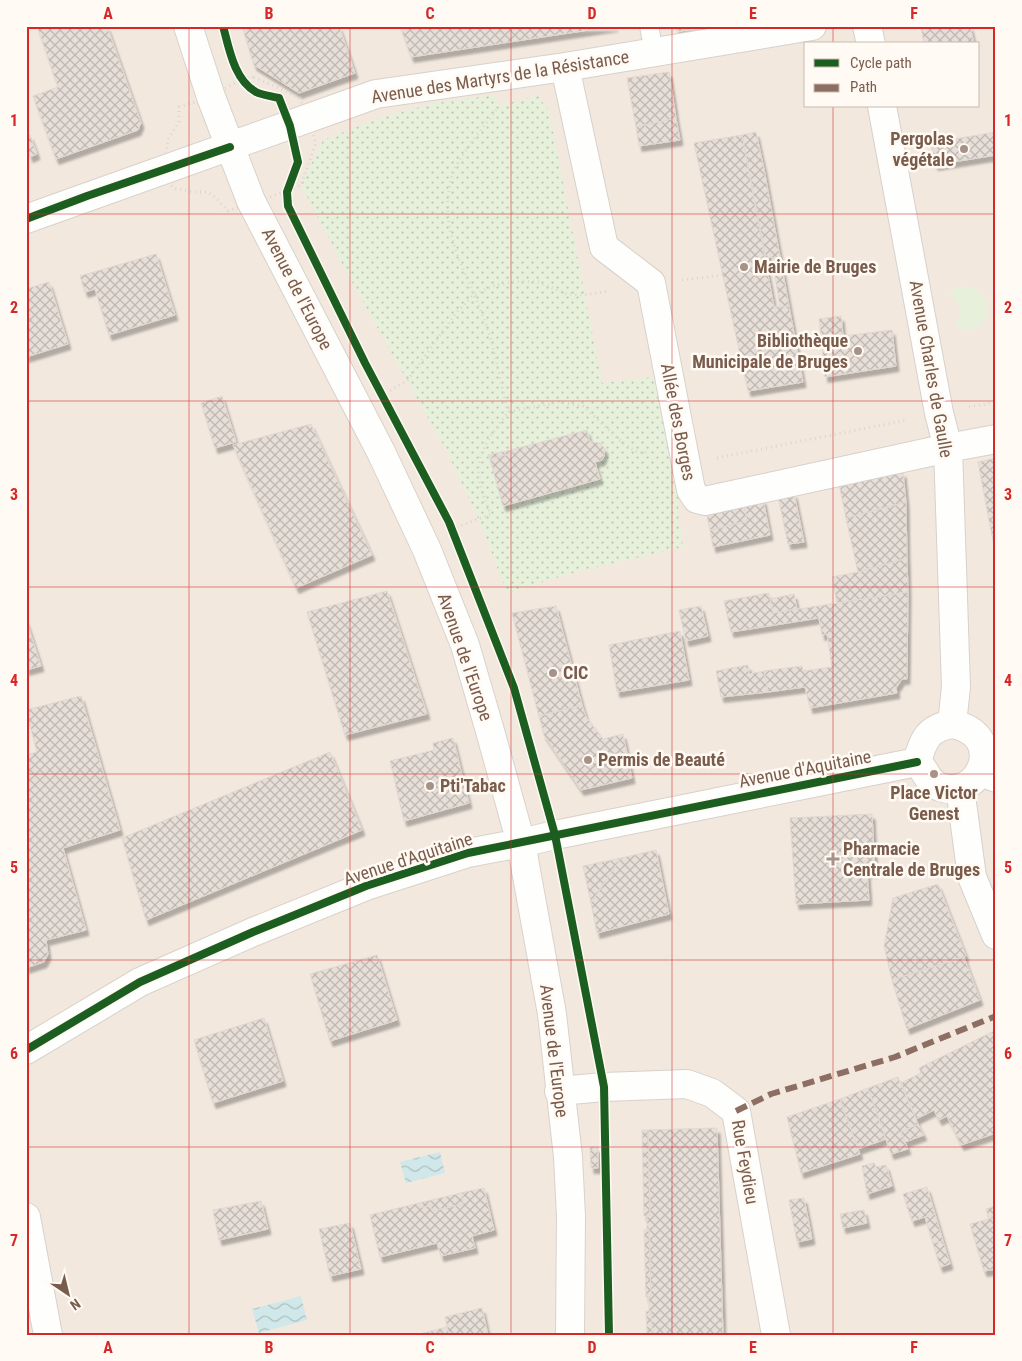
<svg xmlns="http://www.w3.org/2000/svg" width="1022" height="1361" viewBox="0 0 1022 1361" font-family="'Roboto Condensed',sans-serif">
<defs>
<pattern id="garden-dots" width="8" height="8" patternUnits="userSpaceOnUse" patternTransform="scale(1.25)"><rect width="8" height="8" fill="#e7f0db"/><path d="M2 2h.1M6 6h.1" fill="none" stroke="#c0c6b4" stroke-width="1.8" stroke-linecap="round"/></pattern>
<pattern id="water-waves" width="16" height="10" patternUnits="userSpaceOnUse" patternTransform="scale(1.25)"><rect width="16" height="10" fill="#d0e8ea"/><path d="M0 5q4-4 8 0t8 0" fill="none" stroke="#aebfc0"/></pattern>
<pattern id="building-cross-hatch" width="8" height="8" patternUnits="userSpaceOnUse" patternTransform="scale(1.25)"><rect width="8" height="8" fill="#e6ded7"/><path d="M0 0l8 8M0 8l8-8" fill="none" stroke="#bfb7b1"/></pattern>
<filter id="shadow"><feDropShadow dx="3" dy="5.5" stdDeviation="1" flood-color="#0004"/></filter>
</defs>
<rect width="100%" height="100%" fill="#f9f5f0"/>
<!-- residential -->
<path fill="#f2e8de" fill-rule="evenodd" d="M26,26H996V1335H26ZM806,44H978V106H806Z"/>
<!-- grass -->
<path fill="#e7f0db" d="M966,287C996,290 995,341 955,327C964,311 962,305 948,294L957,288Z"/>
<!-- garden -->
<path fill="url(#garden-dots)" d="M495,95L499,105L538,96L549,111L602,383L654,377L666,383L680,471L678,513L683,547L576,572L507,593L482,527L448,454L347,273L301,185L323,140L381,117L436,103Z"/>
<!-- water -->
<path fill="url(#water-waves)" d="M440,1152L445,1173L406,1183L400,1162Z
M301,1296L307,1320L259,1333L252,1309Z"/>
<!-- building -->
<path fill="url(#building-cross-hatch)" stroke="#e2d8d2" filter="url(#shadow)" d="M37,26H107L141,123L138,130L56,159L33,96L58,87Z
M242,26H339L355,73L299,93L254,65Z
M400,26H615L411,57Z
M676,26H703L681,31H677Z
M970,26L974,44H924L921,27Z
M669,72L676,118L636,127L627,78Z
M676,118L680,140L639,146L636,127Z
M756,132L764,169L789,306L780,307L772,257L766,258L742,135Z
M996,132V155L935,165L931,143Z
M30,135L37,154L30,157L26,146V137Z
M742,135L774,307L789,306L803,382L748,391L694,143Z
M156,254L175,315L109,335L95,289L85,292L80,276Z
M49,282L68,344L26,357V289Z
M841,316L843,336L892,330L896,366L825,377L819,319Z
M222,396L236,442L215,448L201,403Z
M311,424L372,555L296,588L233,445Z
M587,430L590,442L600,443L605,449L604,456L602,460L595,462L600,479L503,506L490,459L512,453L511,450Z
M511,450L512,453L490,459L488,455Z
M996,458V557L978,462Z
M903,472L906,502L846,518L839,484Z
M794,493L804,542L788,544L778,496Z
M763,499L770,535L713,547L710,530L747,521L744,503Z
M906,502L907,558L858,572L846,518Z
M744,503L747,521L710,530L706,511Z
M907,558L908,592L837,603L832,577L858,572Z
M387,591L427,714L345,735L307,612Z
M908,592L907,679H902L896,688L897,693L810,708L805,687L768,692L764,671L802,666L803,671L832,667L827,634L822,635L819,618L731,632L724,601L769,593L773,613Z
M794,594L797,609L773,613L770,599Z
M556,606L582,705L539,716L512,613Z
M701,606L708,636L686,641L679,610Z
M26,620L41,666L26,670Z
M680,631L689,680L617,692L609,645Z
M748,665L749,674L764,671L768,692L721,697L716,671Z
M81,696L120,830L63,848L86,930L46,940L48,954L44,962L26,968V755L37,752L26,710Z
M582,705L586,717L603,739L623,734L632,778L581,790L544,735L539,716Z
M453,738L469,803L404,821L390,761L434,750L433,743Z
M330,752L362,830L146,920L122,838Z
M872,814L875,872H867L869,900L796,904L790,818Z
M656,850L669,914L597,933L591,903L621,858Z
M621,858L591,903L583,866Z
M938,884L966,956L892,980L884,946L893,898Z
M377,955L397,1020L330,1041L310,974Z
M964,957L980,1000L907,1029L892,980Z
M264,1018L283,1081L213,1103L194,1040Z
M996,1030V1133L961,1145L947,1116L939,1120L934,1110L916,1119L901,1083L921,1073L919,1068Z
M898,1077L918,1124L901,1132L908,1149L891,1154L868,1088Z
M868,1088L886,1139L858,1149L840,1099Z
M840,1099L860,1154L801,1173L787,1117Z
M918,1124L924,1135L905,1142L901,1132Z
M717,1128L723,1335H652L651,1311H649V1297H651L649,1229H647V1216H650L648,1130Z
M642,1130H648L650,1216H644Z
M590,1147H598V1168H591Z
M874,1163L876,1167L886,1165L892,1186L867,1194L862,1166Z
M927,1187L935,1214L912,1221L903,1194Z
M484,1188L494,1230L472,1236L475,1248L441,1256L437,1243L380,1257L370,1215L419,1203L420,1208L430,1205L432,1211L463,1204L462,1198L465,1192Z
M465,1192L462,1198L463,1204L432,1211L430,1205L420,1208L419,1203Z
M804,1198L812,1239L797,1242L789,1200Z
M261,1201L268,1229L219,1240L213,1210Z
M996,1206V1217L989,1219L986,1209Z
M864,1210L867,1223L843,1228L840,1214Z
M935,1214L943,1241L933,1243L925,1217Z
M996,1217V1232L994,1233L996,1239V1269L984,1271L970,1224Z
M350,1223L361,1269L330,1276L319,1229Z
M649,1229L651,1297H646L644,1230Z
M943,1241L950,1264L940,1267L933,1243Z
M482,1308L488,1335H449L445,1317Z
M646,1311H651L652,1335H647Z
M447,1327L449,1335H415Z"/>
<g fill="none" stroke-linecap="round" stroke-linejoin="round">
<defs>
<path id="lane" d="M649,26L654,52
M977,776L996,783"/>
<path id="street" d="M867,26L871,44
M565,67L604,247L651,283L691,490L697,499L705,501L948,448L996,439
M882,106L939,413L948,448L956,687L952,724
M26,219L376,94L565,67L812,26
M952,724C1008,734 981,802 940,787C926,781 926,770 917,762C923,740 928,728 952,724Z
M960,788L972,877L996,935
M521,843L555,835L917,762
M559,1091L604,1087L687,1084L712,1093L736,1111L776,1335
M26,1217L48,1335"/>
<path id="secondary" d="M188,26L211,97L251,201L381,452L427,550L465,645L490,731L521,843L552,1014L568,1157L571,1216L570,1335
M26,1050L140,982L253,932L366,886L468,853L521,843"/>
</defs>
<!-- lane casing -->
<use href="#lane" stroke="#d7d1cb" stroke-width="20"/>
<!-- street casing -->
<use href="#street" stroke="#d7d1cb" stroke-width="30"/>
<!-- secondary casing -->
<use href="#secondary" stroke="#d9d2cb" stroke-width="30"/>
<!-- path -->
<path stroke="#dcd5d0" stroke-width="3" stroke-dasharray="1 4" stroke-linecap="butt" d="M254,77L300,98L316,143L301,185C278,196 252,201 228,211L215,197L207,192H194L173,188L164,170L168,139L179,122V107L211,97L241,79Z
M496,110C485,126 456,159 452,176C437,229 465,269 483,316C495,347 500,381 508,412
M682,280L723,275
M386,393L407,381L457,312L473,295L496,285L520,281L538,282L567,294L585,295L609,291
M969,407L996,402
M717,458L907,420
M452,529L491,514C469,467 478,451 508,412L559,402L583,406L625,445L639,453L650,452"/>
<!-- lane -->
<use href="#lane" stroke="#fefefd" stroke-width="18"/>
<!-- street -->
<use href="#street" stroke="#fefefd" stroke-width="28"/>
<!-- secondary -->
<use href="#secondary" stroke="#fefefd" stroke-width="28"/>
<!-- quiet -->
<path stroke="#8d6e63" stroke-width="6" stroke-dasharray="12 6" stroke-linecap="butt" d="M736,1111L771,1094L895,1057L996,1016"/>
<defs>
<path id="cycleway" d="M223,26C229,48 234,80 256,92C262,95 271,96 279,98L290,126L298,162L287,192L288,206L365,363L449,522L514,688L555,835L604,1087L609,1335
M26,219L87,196L230,147
M26,1050L140,982L253,932L366,886L468,853L917,762"/>
</defs>
<!-- cycleway casing -->
<use href="#cycleway" stroke="#fffaf3" stroke-width="11"/>
<!-- cycleway -->
<use href="#cycleway" stroke="#1b5e20" stroke-width="8"/>
</g>
<!-- grid -->
<path fill="none" stroke="#d62828" stroke-width="1" stroke-opacity="0.55" d="M189,26V1335M350,26V1335M511,26V1335M672,26V1335M833,26V44M833,106V1335M26,214H996M26,401H996M26,587H996M26,774H996M26,960H996M26,1147H996"/>
<!-- markers -->
<g fill="#a69286" stroke="#fffaf3" stroke-width="2">
<circle cx="964" cy="149" r="5"/>
<circle cx="744" cy="267" r="5"/>
<circle cx="858" cy="351" r="5"/>
<circle cx="553" cy="673" r="5"/>
<circle cx="588" cy="760" r="5"/>
<circle cx="934" cy="774" r="5"/>
<circle cx="430" cy="786" r="5"/>
<path d="M830.5 851.5h5v5h5v5h-5v5h-5v-5h-5v-5h5z"/>
</g>
<g text-anchor="middle" stroke-width="5" stroke-linejoin="round" paint-order="stroke">
<!-- street labels -->
<g font-size="18" fill="#7a5c4d" stroke="#fffaf3">
<text transform="translate(500 77) rotate(-9)" y="6">Avenue des Martyrs de la Résistance</text>
<text transform="translate(297 289) rotate(63)" y="6">Avenue de l'Europe</text>
<text transform="translate(931 369) rotate(80)" y="6">Avenue Charles de Gaulle</text>
<text transform="translate(678 422) rotate(79)" y="6">Allée des Borges</text>
<text transform="translate(465 657) rotate(71)" y="6">Avenue de l'Europe</text>
<text transform="translate(805 769) rotate(-11)" y="6">Avenue d'Aquitaine</text>
<text transform="translate(408 859) rotate(-18)" y="6">Avenue d'Aquitaine</text>
<text transform="translate(554 1051) rotate(83)" y="6">Avenue de l'Europe</text>
<text transform="translate(745 1162) rotate(80)" y="6">Rue Feydieu</text>
</g>
<!-- poi labels -->
<g font-size="18" font-weight="bold" fill="#7a5c4d" stroke="#fffaf3" text-anchor="start">
<text x="954" y="145" text-anchor="end">Pergolas<tspan x="954" dy="21">végétale</tspan></text>
<text x="754" y="273">Mairie de Bruges</text>
<text x="848" y="347" text-anchor="end">Bibliothèque<tspan x="848" dy="21">Municipale de Bruges</tspan></text>
<text x="563" y="679">CIC</text>
<text x="598" y="766">Permis de Beauté</text>
<text x="440" y="792">Pti'Tabac</text>
<text x="934" y="799" text-anchor="middle">Place Victor<tspan x="934" dy="21">Genest</tspan></text>
<text x="843" y="855">Pharmacie<tspan x="843" dy="21">Centrale de Bruges</tspan></text>
</g>
</g>
<!-- border -->
<rect width="1022" height="1361" fill="none" stroke="#fffaf3" stroke-width="55"/>
<!-- legend -->
<rect x="804" y="42" width="175" height="65" fill="#fffaf3" stroke="#cabbb1"/>
<rect x="814" y="59" width="25" height="8" fill="#1b5e20" stroke="#cabbb1"/>
<text x="850" y="68" font-size="15" fill="#7a5c4d">Cycle path</text>
<rect x="814" y="84" width="25" height="8" fill="#8d6e63" stroke="#cabbb1"/>
<text x="850" y="92" font-size="15" fill="#7a5c4d">Path</text>
<!-- north arrow -->
<g transform="translate(68 1294) rotate(145)" stroke="#fffaf3" stroke-width="4" paint-order="stroke">
<path d="M0-4L9 19L0 12L-9 19Z" fill="#7a5c4d"/>
<text y="-8" font-size="14" font-weight="bold" text-anchor="middle" fill="#7a5c4d">N</text>
</g>
<rect x="28" y="28" width="966" height="1306" fill="none" stroke="#d62828" stroke-width="2"/>
<g font-size="16" text-anchor="middle" font-weight="bold" fill="#d62828">
<text x="108" y="19">A</text>
<text x="269" y="19">B</text>
<text x="430" y="19">C</text>
<text x="592" y="19">D</text>
<text x="753" y="19">E</text>
<text x="914" y="19">F</text>
<text x="14" y="126">1</text>
<text x="1008" y="126">1</text>
<text x="14" y="313">2</text>
<text x="1008" y="313">2</text>
<text x="14" y="500">3</text>
<text x="1008" y="500">3</text>
<text x="14" y="686">4</text>
<text x="1008" y="686">4</text>
<text x="14" y="873">5</text>
<text x="1008" y="873">5</text>
<text x="14" y="1059">6</text>
<text x="1008" y="1059">6</text>
<text x="14" y="1246">7</text>
<text x="1008" y="1246">7</text>
<text x="108" y="1353">A</text>
<text x="269" y="1353">B</text>
<text x="430" y="1353">C</text>
<text x="592" y="1353">D</text>
<text x="753" y="1353">E</text>
<text x="914" y="1353">F</text>
</g>
</svg>
